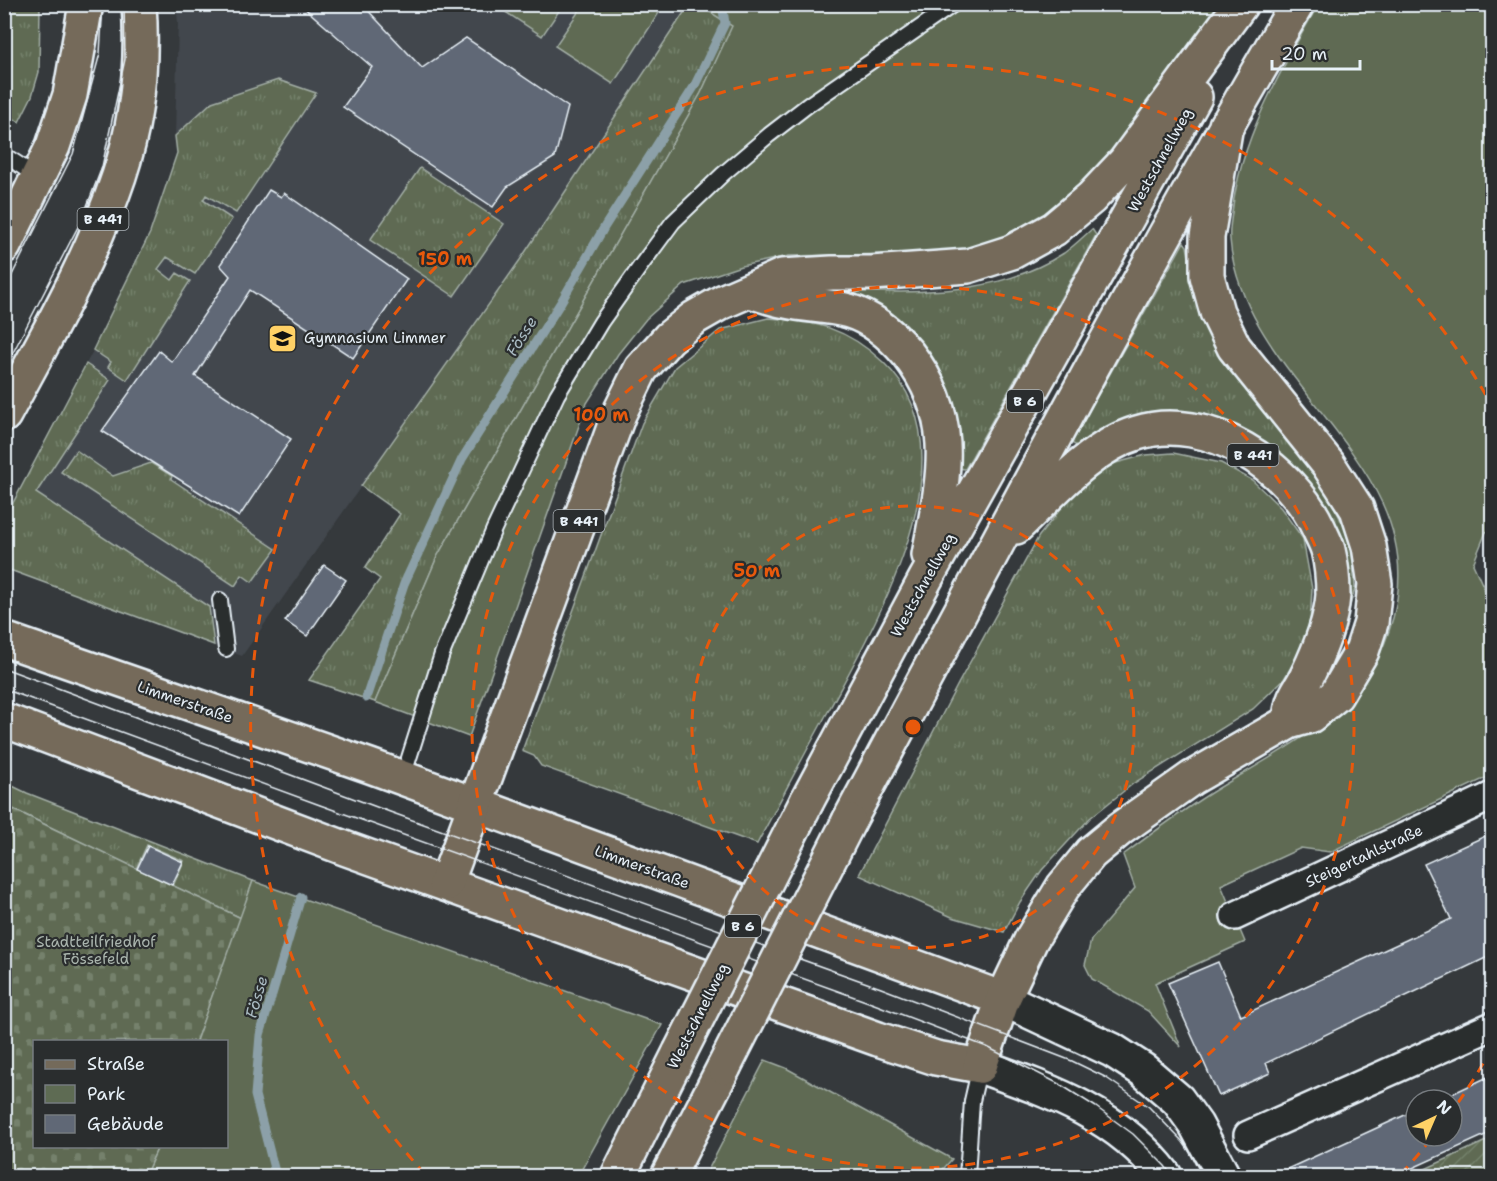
<svg xmlns="http://www.w3.org/2000/svg" width="1497" height="1181" viewBox="0 0 1497 1181" font-family="'Shantell Sans',sans-serif">
<defs>
<pattern id="grass-tufts" width="24" height="20" patternUnits="userSpaceOnUse" patternTransform="scale(1.5)"><rect width="24" height="20" fill="#5e6b53"/><path d="M3 7l-1-3M5 7V3M7 7l1-3M15 17l-1-3M17 17v-4M19 17l1-3" fill="none" stroke="#75816c"/></pattern>
<pattern id="cemetery-stones" width="16" height="16" patternUnits="userSpaceOnUse" patternTransform="scale(1.5)"><rect width="16" height="16" fill="#5e6b53"/><path d="M2 7V4a2 2 0 0 1 4 0v3zM10 15v-3a2 2 0 0 1 4 0v3z" fill="#75816c"/></pattern>
<pattern id="garden-furrows" width="10" height="10" patternUnits="userSpaceOnUse" patternTransform="scale(1.5)"><rect width="10" height="10" fill="#5e6b53"/><path d="M-1 1l2-2M0 10L10 0M9 11l2-2" fill="none" stroke="#75816c"/></pattern>
</defs>
<rect width="100%" height="100%" fill="#35393c"/>
<filter id="ink" filterUnits="userSpaceOnUse"><feTurbulence type="fractalNoise" baseFrequency=".0167" numOctaves="2"/><feDisplacementMap in="SourceGraphic" scale="12" xChannelSelector="R" yChannelSelector="G"/><feConvolveMatrix kernelMatrix="1 2 1 2 8 2 1 2 1" color-interpolation-filters="sRGB"/></filter>
<g filter="url(#ink)">
<!-- built -->
<path fill="#42474d" d="M176,5H689L534,240L242,656L10,570L5,566V518L106,326L150,233L177,153L175,136L178,22Z"/>
<!-- grass -->
<path fill="url(#grass-tufts)" stroke="#a3aea6" stroke-width="1.5" d="M4,5H40L39,72L32,96L19,122L5,113Z
M689,5H699L733,26L701,93L437,557L375,702L309,680L380,579L365,568L400,514L361,486L520,260Z
M278,80L316,93L236,213L206,195L203,200L232,219L195,274L167,257L158,269L172,280L177,273L190,281L127,380L108,367L111,362L93,350L150,233L177,153L175,136L212,102Z
M420,168L504,224L454,296L370,240Z
M1092,229L1096,235L965,469L957,468L955,437L847,295L859,292C931,292 1000,294 1064,253C1074,246 1083,237 1092,229Z
M1184,242L1187,246L1194,286L1227,360L1325,489L1344,526L1352,552L1355,588L1350,606L1288,464L1127,420L1094,434L1077,446L1071,443Z
M768,318C816,321 847,328 883,362C977,450 878,619 830,708C805,753 781,799 757,844L541,766L534,756L522,751L642,423L675,367L720,330Z
M86,364L110,380L36,493L209,607L214,645L10,570L5,566V518Z
M76,450L113,476L151,463L172,476L171,479L276,549L252,582L242,575L235,586L61,472Z
M1173,453L1221,463L1252,480L1281,508L1303,539L1312,589L1310,623L1300,652L1284,679L1253,709L1134,783L1090,818L1042,870L1020,902L1004,932L952,917L859,875L958,684L1039,536L1071,496L1112,464L1146,455Z
M4,782L27,793L253,881L241,918L173,886L184,861L147,845L136,869L5,805Z"/>
<!-- cemetery -->
<path fill="url(#cemetery-stones)" stroke="#a3aea6" stroke-width="1.5" d="M4,805L241,918L196,1041L34,1042V1146L158,1147L145,1176H5Z"/>
<!-- park -->
<path fill="#5e6b53" stroke="#a3aea6" stroke-width="1.5" d="M495,5V4L563,5L542,36Z
M583,5H664L613,84L555,46Z
M699,5H1220L1116,152L1050,215L1017,233L979,248L941,253L789,256L741,266L684,285L646,319L618,354L587,403L469,737L375,702L437,557L701,93L732,26Z
M1318,5H1492V529L1486,532L1473,564L1492,606V775L1330,852L1301,848L1221,885L1245,942L1155,983L1181,1047L1148,1011L1092,979L1085,965L1091,940L1135,888L1123,855C1151,834 1179,813 1209,794C1257,764 1312,738 1352,696C1373,675 1385,646 1393,618C1435,464 1241,383 1230,239C1229,230 1231,221 1232,213C1240,139 1282,68 1318,5Z
M253,881L662,1025L578,1176H145L158,1147L226,1146V1042L196,1041Z
M765,1060L786,1068L952,1159L937,1176H705Z"/>
<!-- garden -->
<path fill="url(#garden-furrows)" stroke="#a3aea6" stroke-width="1.5" d="M1488,1140L1492,1150V1176H1410Z"/>
<g fill="none" stroke-linecap="round" stroke-linejoin="round">
<!-- stream -->
<path stroke="#8ca0a8" stroke-width="9" d="M366,698L404,584L462,459L561,302L605,226L694,87L725,23L722,4
M276,1176L255,1095L260,1035L301,897"/>
</g>
<!-- building -->
<path fill="#606876" stroke="#e8f1f8" stroke-width="1.5" d="M300,4H362L422,68L466,38L568,107L555,157L507,187L493,207L343,107L372,67Z
M269,190L281,197L284,193L407,279L353,358L250,290L195,376L291,439L239,517L102,431L159,351L172,362L230,276L220,265Z
M324,565L346,580L307,636L285,621Z
M1492,833V955L1266,1063L1270,1073L1219,1096L1168,983L1218,962L1241,1016L1406,940L1451,919L1424,864Z
M148,846L183,862L172,885L137,869Z
M1492,1075V1132L1395,1176H1272L1416,1110V1136H1452V1100H1439Z"/>
<g fill="none" stroke-linecap="round" stroke-linejoin="round">
<defs>
<path id="lane" d="M4,155L38,177
M220,600L226,649
M403,777L442,654L494,529L557,395L601,322L642,264L673,222L723,174L769,135L808,105L954,4
M967,1176L972,1101L980,1066"/>
<path id="street" d="M1235,916L1492,796
M1248,1135L1492,1026"/>
<path id="secondary" d="M1003,999L1112,1050L1143,1070L1178,1100L1196,1125L1223,1176
M980,1066C1050,1091 1118,1114 1165,1176"/>
<path id="primary" d="M4,246L53,146L70,95L86,4
M4,415C46,337 91,260 119,176C137,122 143,61 139,4
M4,639L370,766L1003,999
M4,720L347,849L878,1039L936,1058L980,1066"/>
<path id="highway" d="M751,291C762,295 774,299 786,301C807,306 829,305 849,311C872,318 893,336 908,354C960,421 943,479 929,555
M1016,527C1051,494 1090,447 1137,433C1207,411 1290,466 1319,529C1322,536 1326,543 1328,550C1331,562 1333,581 1333,595C1331,623 1319,651 1307,676C1303,685 1297,692 1294,700C1291,707 1291,715 1289,722
M807,801L925,580L1195,97
M849,821C995,547 1140,272 1297,4
M446,884L619,414L641,369L669,338L694,318L722,302L782,276L832,273H872L968,266L1012,252L1054,229L1091,198L1125,162L1241,4
M980,1066L1003,999L1031,940L1063,887L1091,853L1120,829L1192,778L1289,722L1310,716L1336,695L1362,651L1371,623L1375,584L1369,546L1357,509L1328,464L1234,347L1217,312L1207,276V237L1226,125
M618,1176L680,1052
M668,1176L724,1067"/>
</defs>
<!-- lane casing -->
<use href="#lane" stroke="#e8f1f8" stroke-width="18"/>
<!-- street casing -->
<use href="#street" stroke="#e8f1f8" stroke-width="32"/>
<!-- secondary casing -->
<use href="#secondary" stroke="#e8f1f8" stroke-width="38"/>
<!-- primary casing -->
<use href="#primary" stroke="#e8f1f8" stroke-width="38"/>
<!-- highway casing -->
<use href="#highway" stroke="#e8f1f8" stroke-width="38"/>
<!-- lane -->
<use href="#lane" stroke="#2a2d2e" stroke-width="14"/>
<!-- street -->
<use href="#street" stroke="#2a2d2e" stroke-width="27"/>
<!-- secondary -->
<use href="#secondary" stroke="#2a2d2e" stroke-width="33"/>
<!-- primary -->
<use href="#primary" stroke="#746a5a" stroke-width="33"/>
<!-- highway -->
<use href="#highway" stroke="#746a5a" stroke-width="33"/>
<!-- tram -->
<path stroke="#e8f1f8" stroke-width="1.5" d="M4,291L73,154L100,53L103,4
M4,370L82,219L102,167L125,59L124,4
M4,668L390,812L881,988L1072,1061L1105,1077L1149,1107L1183,1142L1206,1176
M4,689L320,805L874,1004L987,1047L1061,1085L1096,1107L1133,1134L1165,1166L1172,1176"/>
<defs>
<path id="highway-bridge" d="M680,1052L807,801
M724,1067L849,821"/>
</defs>
<!-- highway-bridge casing -->
<use href="#highway-bridge" stroke="#e8f1f8" stroke-width="38" stroke-linecap="butt"/>
<!-- highway-bridge -->
<use href="#highway-bridge" stroke="#746a5a" stroke-width="33"/>
</g>
</g>
<!-- distance rings -->
<g fill="none" stroke="#e8590c" stroke-width="3" stroke-dasharray="10 8">
<circle cx="913" cy="727" r="221"/>
<circle cx="913" cy="727" r="441"/>
<path d="M1492 1048A662 662 0 0 1 1455 1107M1431 1139A662 662 0 0 1 1401 1174M425 1174A662 662 0 1 1 1492 406"/>
</g>
<!-- icons -->
<defs>
<symbol id="school-square" viewBox="-11 -11 22 22"><rect x="-9" y="-9" width="18" height="18" rx="4" fill="#ffd166" stroke="#2a2d2e"/><path d="M0-5L7-2L0 1L-7-2ZM-4 1L0 2.5L4 1V4Q0 6-4 4Z" fill="#111"/></symbol>
</defs>
<g fill-rule="evenodd">
<use href="#school-square" x="266" y="322" width="33" height="33"/>
</g>
<g text-anchor="middle" stroke-width="4.5" stroke-linejoin="round" paint-order="stroke">
<!-- shield labels -->
<g fill="#2a2d2e" stroke="#afb6bb" stroke-width="1.5">
<rect x="77.5" y="208" width="51" height="22" rx="4.5"/>
<rect x="1007" y="390" width="36" height="22" rx="4.5"/>
<rect x="1227.5" y="444" width="51" height="22" rx="4.5"/>
<rect x="553.5" y="510" width="51" height="22" rx="4.5"/>
<rect x="725" y="915" width="36" height="22" rx="4.5"/>
</g>
<g font-size="14" font-weight="bold" fill="#e8f1f8">
<text x="103" y="224">B 441</text>
<text x="1025" y="406">B 6</text>
<text x="1253" y="460">B 441</text>
<text x="579" y="526">B 441</text>
<text x="743" y="931">B 6</text>
</g>
<!-- street labels -->
<g font-size="15" fill="#e8f1f8" stroke="#2a2d2e">
<text transform="translate(1160 160) rotate(-61)" y="5">Westschnellweg</text>
<text transform="translate(923 585) rotate(-61)" y="5">Westschnellweg</text>
<text transform="translate(185 702) rotate(19)" y="5">Limmerstraße</text>
<text transform="translate(1364 856) rotate(-25)" y="5">Steigertahlstraße</text>
<text transform="translate(642 867) rotate(20)" y="5">Limmerstraße</text>
<text transform="translate(698 1016) rotate(-63)" y="5">Westschnellweg</text>
</g>
<!-- poi labels -->
<g font-size="15" fill="#e8f1f8" stroke="#2a2d2e" text-anchor="start">
<text x="304" y="343">Gymnasium Limmer</text>
</g>
<!-- park labels -->
<g font-size="15" fill="#aab5ae" stroke="#2a2d2e">
<text x="96" y="947">Stadtteilfriedhof<tspan x="96" dy="17">Fössefeld</tspan></text>
</g>
<!-- water labels -->
<g font-size="16" font-style="italic" fill="#aabbc3" stroke="#2a2d2e">
<text transform="translate(521 336) rotate(-58)" y="6">Fösse</text>
<text transform="translate(256 997) rotate(-74)" y="6">Fösse</text>
</g>
</g>
<circle cx="913" cy="727" r="9" fill="#e8590c" stroke="#2a2d2e" stroke-width="3"/>
<g font-size="18" text-anchor="middle" font-weight="bold" fill="#e8590c" stroke="#2a2d2e" stroke-width="4.5" stroke-linejoin="round" paint-order="stroke">
<text x="445" y="265">150 m</text>
<text x="601" y="421">100 m</text>
<text x="757" y="577">50 m</text>
</g>
<!-- margin -->
<rect width="1497" height="1181" fill="none" stroke="#2a2d2e" stroke-width="24"/>
<rect x="12" y="12" width="1473" height="1157" fill="none" stroke="#e8f1f8" stroke-width="2" filter="url(#ink)"/>
<!-- legend -->
<rect x="33" y="1040" width="195" height="108" fill="#2a2d2e" stroke="#767b7f" stroke-width="1.5"/>
<rect x="45" y="1060" width="30" height="9" fill="#746a5a" stroke="#767b7f" stroke-width="1.5"/>
<text x="87" y="1070" font-size="18" fill="#e8f1f8">Straße</text>
<rect x="45" y="1085" width="30" height="18" fill="#5e6b53" stroke="#767b7f" stroke-width="1.5"/>
<text x="87" y="1100" font-size="18" fill="#e8f1f8">Park</text>
<rect x="45" y="1115" width="30" height="18" fill="#606876" stroke="#767b7f" stroke-width="1.5"/>
<text x="87" y="1130" font-size="18" fill="#e8f1f8">Gebäude</text>
<!-- north arrow -->
<g transform="translate(1434 1118) rotate(44)"><circle r="28" fill="#2a2d2e" stroke="#767b7f" stroke-width="1.5"/>
<path d="M0-4.5L10 22L0 15L-10 22Z" fill="#ffd166"/>
<text y="-9" font-size="16" font-weight="bold" text-anchor="middle" fill="#e8f1f8">N</text>
</g>
<!-- scale -->
<path d="M1272 60v9h88v-9" fill="none" stroke="#e8f1f8" stroke-width="3"/>
<text x="1281" y="60" font-size="18" fill="#e8f1f8" stroke="#2a2d2e" stroke-width="4.5" paint-order="stroke">20 m</text>
</svg>
